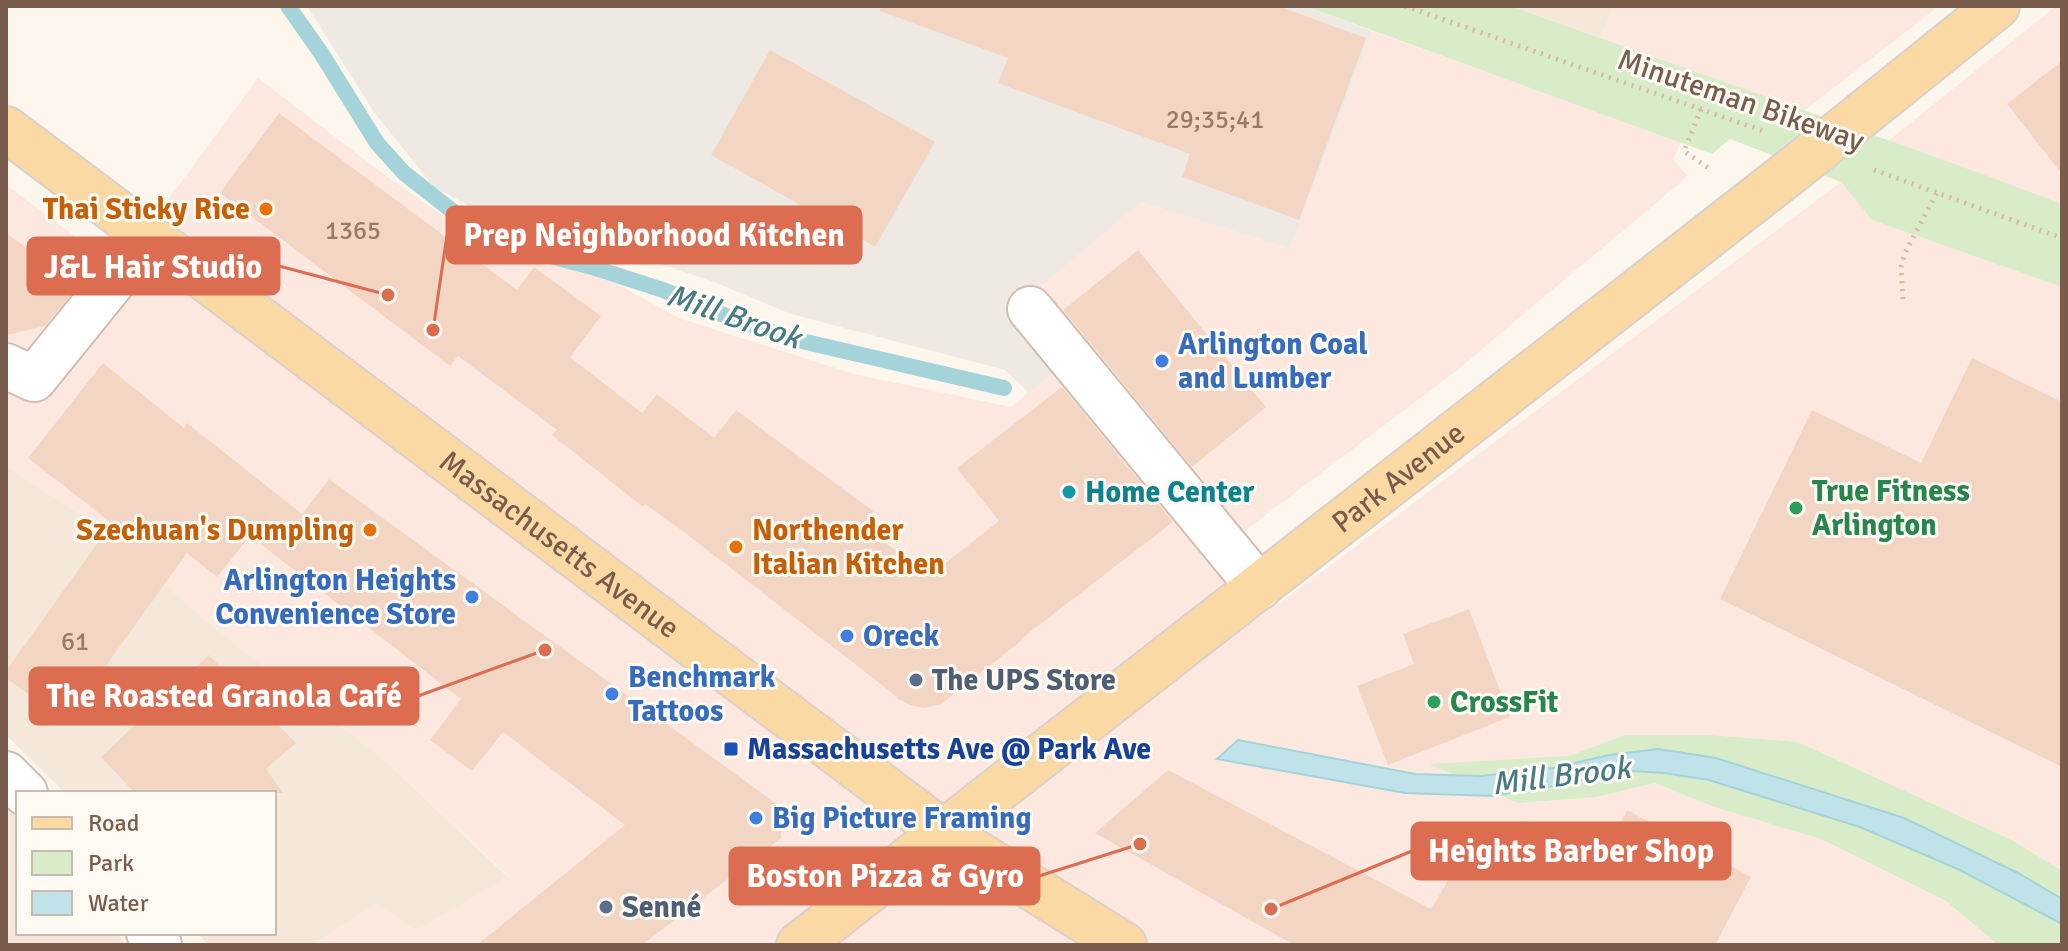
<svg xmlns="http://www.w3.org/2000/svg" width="2068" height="951" viewBox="0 0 2068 951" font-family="Signika,sans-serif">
<rect width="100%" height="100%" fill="#fdf6ec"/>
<!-- residential -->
<path fill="#f5e8da" d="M1511,6H1614L1601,38Z
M6,466L88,519L390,765L508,877L416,931L376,904L313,945H208L198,933H274V793H65L6,735Z
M6,809L18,819V933H117L126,945H6Z"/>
<!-- commercial -->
<path fill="#fde8e0" d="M1614,6H1939L1804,111L1601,38Z
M2056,6H2062V204L1888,141Z
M1372,31L1681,142L1673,160L1688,176L1456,371L1222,548L1245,577L1275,607L1841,182L1872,220L2062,287V871L2014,841L1798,742L1710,735H1625L1568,756L1596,797L1655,783L1714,807L1821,839L1946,901L1998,945H313L376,904L416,931L508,876L390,765L219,632L88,519L6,466V185L118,268L258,78L390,179L497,253L553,264L613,282L679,318L854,374L1011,407L1072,356L1023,302L1141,202L1290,249Z"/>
<!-- industrial -->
<path fill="#efe9e4" d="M307,6H1305L1372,31L1290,249L1141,202L1023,302L1072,356L1029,393L1005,370L791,314L714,282L598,243L511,228L434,187L374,112Z"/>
<!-- green -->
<path fill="#d8ecc9" d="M1305,6H1511L1952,163L2062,204V287L1872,220L1841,182L1730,139L1712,154Z
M1625,735H1710L1798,742L2014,841L2062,871V945H1998L1946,901L1821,839L1714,807L1655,783L1596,797L1518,803L1429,764L1568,756Z"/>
<!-- water -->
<path fill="#bfe3e8" stroke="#a5d3da" stroke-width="2" d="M1238,740L1415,774L1481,776L1553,768L1609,755L1658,749L1716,758L1904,818L2018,873L2062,899V924L1960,870L1860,827L1709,780L1664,773L1616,770L1572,783L1493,796L1405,793L1217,759Z"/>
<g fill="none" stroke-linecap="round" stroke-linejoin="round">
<!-- stream -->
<path stroke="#a5d3da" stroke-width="16" d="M288,6L321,53L377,143L404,173L455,213L497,242L592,267L663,290L731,318L793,339L1004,388"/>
</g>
<!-- building -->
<path fill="#f3d5c3" d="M881,6H1278L1366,38L1299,220L1182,177L1190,154L998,83L1008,58L880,11Z
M770,50L935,142L875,247L711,155Z
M2062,61V174L2007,104Z
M279,113L517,290L534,267L601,316L570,357L642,413L657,394L714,438L736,410L873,511L862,526L930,575L999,521L957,468L1062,387L1173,522L1021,639L1022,640L941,704L924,708L910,705L898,699L891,692L684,532L645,504L643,507L552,435L557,430L458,356L450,366L220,193Z
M6,233L78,286L45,326L6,335Z
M1138,250L1266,407L1192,467L1063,310Z
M1972,358L2062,402V767L1720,599L1812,410L1921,463Z
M103,363L184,428L187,423L302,514L329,479L781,807V838L642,945H477L625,825L503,732L472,771L430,740L461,699L250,536L217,577L187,553L66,721L6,678V671L99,541L95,538L109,521L28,458Z
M1469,609L1510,717L1388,765L1357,686L1414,664L1403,634Z
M209,655L296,743L266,769L283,793H135L101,757Z
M1168,770L1431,909L1469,846L1502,863L1525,821L1602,861L1627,810L1751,877L1715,945H1294L1095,833Z"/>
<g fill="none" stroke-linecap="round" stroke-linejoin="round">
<defs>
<path id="minor" d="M1030,309L1259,587
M6,366L34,379L149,237
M6,774L25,793
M149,933L159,945"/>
<g id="major">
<path d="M1864,113L1997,6"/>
<path id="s1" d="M6,129L944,833L1124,945"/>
<path id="s2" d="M799,945L1794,169"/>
</g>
</defs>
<!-- minor casing -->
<use href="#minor" stroke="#d1beb0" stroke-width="48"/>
<!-- major casing -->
<use href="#major" stroke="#dad1cd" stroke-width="48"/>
<!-- path -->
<path stroke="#d9b8a5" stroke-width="5" stroke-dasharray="2 6" stroke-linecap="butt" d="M1405,6L1763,131
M1701,109L1684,151L1711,170
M1874,170L2062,238
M1903,299L1901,267L1905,253L1937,192"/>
<!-- minor -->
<use href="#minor" stroke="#fff" stroke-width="44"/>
<!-- major -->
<use href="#major" stroke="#fbd9a5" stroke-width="44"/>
<defs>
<path id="major-bridge" d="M1794,169L1864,113"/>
</defs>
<!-- major-bridge casing -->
<use href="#major-bridge" stroke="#dad1cd" stroke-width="48" stroke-linecap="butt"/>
<!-- major-bridge -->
<use href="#major-bridge" stroke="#fbd9a5" stroke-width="44"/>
</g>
<!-- markers -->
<g fill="#e8710a" stroke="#fffaf3" stroke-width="3">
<circle cx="266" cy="209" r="8"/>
<circle cx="370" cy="530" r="8"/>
<circle cx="736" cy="547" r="8"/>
</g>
<g fill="#3f7fe0" stroke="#fffaf3" stroke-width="3">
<circle cx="1162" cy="361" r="8"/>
<circle cx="472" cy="597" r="8"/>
<circle cx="847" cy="636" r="8"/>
<circle cx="612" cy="694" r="8"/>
<circle cx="756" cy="818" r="8"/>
</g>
<circle fill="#0f9aa8" stroke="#fffaf3" stroke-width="3" cx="1069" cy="492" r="8"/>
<g fill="#2e9e5b" stroke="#fffaf3" stroke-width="3">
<circle cx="1796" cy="508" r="8"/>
<circle cx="1434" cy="702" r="8"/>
</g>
<g fill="#5c6f8a" stroke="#fffaf3" stroke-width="3">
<circle cx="916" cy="680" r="8"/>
<circle cx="606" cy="907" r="8"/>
</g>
<rect fill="#1a4fb4" stroke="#fffaf3" stroke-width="3" x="723" y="741" width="16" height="16" rx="4"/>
<g text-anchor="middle" stroke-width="6" stroke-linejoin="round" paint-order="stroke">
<!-- number labels -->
<g font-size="26" fill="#987a6a">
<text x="1215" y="128">29;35;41</text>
<text x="353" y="239">1365</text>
<text x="75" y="650">61</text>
</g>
<!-- street labels -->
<g font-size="30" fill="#7a5c4d" stroke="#fffaf3">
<text transform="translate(1741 100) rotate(19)" y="10">Minuteman Bikeway</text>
<text dy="10" stroke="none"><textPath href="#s2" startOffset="760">Park Avenue</textPath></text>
<text dy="10" stroke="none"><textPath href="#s1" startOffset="692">Massachusetts Avenue</textPath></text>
</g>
<!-- food labels -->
<g font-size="30" font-weight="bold" fill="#c56008" stroke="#fffaf3" text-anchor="end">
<text x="250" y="219">Thai Sticky Rice</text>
<text x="354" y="540">Szechuan's Dumpling</text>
<text x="752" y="540" text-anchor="start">Northender<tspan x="752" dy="34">Italian Kitchen</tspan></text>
</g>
<!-- shop labels -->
<g font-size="30" font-weight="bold" fill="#366cbe" stroke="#fffaf3" text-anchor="start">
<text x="1178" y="354">Arlington Coal<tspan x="1178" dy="34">and Lumber</tspan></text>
<text x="456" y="590" text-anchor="end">Arlington Heights<tspan x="456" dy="34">Convenience Store</tspan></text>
<text x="863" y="646">Oreck</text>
<text x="628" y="687">Benchmark<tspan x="628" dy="34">Tattoos</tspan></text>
<text x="772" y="828">Big Picture Framing</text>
</g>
<!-- leisure labels -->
<g font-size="30" font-weight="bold" fill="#27864d" stroke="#fffaf3" text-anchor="start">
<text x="1812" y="501">True Fitness<tspan x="1812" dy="34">Arlington</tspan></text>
<text x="1450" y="712">CrossFit</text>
</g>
<!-- culture labels -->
<g font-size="30" font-weight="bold" fill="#0d838f" stroke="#fffaf3" text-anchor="start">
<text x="1085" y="502">Home Center</text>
</g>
<!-- service labels -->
<g font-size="30" font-weight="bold" fill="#4e5e75" stroke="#fffaf3" text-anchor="start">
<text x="932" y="690">The UPS Store</text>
<text x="622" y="917">Senné</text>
</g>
<!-- transit labels -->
<g font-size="30" font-weight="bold" fill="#164399" stroke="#fffaf3" text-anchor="start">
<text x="747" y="759">Massachusetts Ave @ Park Ave</text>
</g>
<!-- water labels -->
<g font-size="32" font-style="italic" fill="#437c86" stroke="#fffaf3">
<text transform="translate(734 316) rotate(19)" y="11">Mill Brook</text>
<text transform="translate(1561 775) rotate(-7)" y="11">Mill Brook</text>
</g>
</g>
<!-- callouts -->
<path fill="none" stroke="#dc6d51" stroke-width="3" d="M433 330L447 235M388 295L279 266M545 650L418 696M1271 909L1412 851M1140 844L1039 876"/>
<g fill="#dc6d51" stroke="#fffaf3" stroke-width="3">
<circle cx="433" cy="330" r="8"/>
<circle cx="388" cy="295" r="8"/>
<circle cx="545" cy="650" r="8"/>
<circle cx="1271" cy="909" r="8"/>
<circle cx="1140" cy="844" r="8"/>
</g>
<g fill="#dc6d51" stroke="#dc6d51" stroke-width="3">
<rect x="447" y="207" width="414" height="56" rx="8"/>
<rect x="28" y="238" width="251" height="56" rx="8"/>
<rect x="30" y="668" width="388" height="56" rx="8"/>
<rect x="1412" y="823" width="318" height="56" rx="8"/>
<rect x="730" y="848" width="309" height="56" rx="8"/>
</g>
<g font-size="32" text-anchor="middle" font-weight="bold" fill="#fff">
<text x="654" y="246">Prep Neighborhood Kitchen</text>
<text x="153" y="278">J&amp;L Hair Studio</text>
<text x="224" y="707">The Roasted Granola Café</text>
<text x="1571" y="862">Heights Barber Shop</text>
<text x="885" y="887">Boston Pizza &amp; Gyro</text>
</g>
<!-- border -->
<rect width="2068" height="951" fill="none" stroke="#7a5c4d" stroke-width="16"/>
<!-- legend -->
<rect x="16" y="791" width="260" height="144" fill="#fffaf3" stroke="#cabbb1" stroke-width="2"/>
<rect x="32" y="817" width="40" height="12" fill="#fbd9a5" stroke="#cabbb1" stroke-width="2"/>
<text x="88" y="831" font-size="24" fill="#7a5c4d">Road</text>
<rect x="32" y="851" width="40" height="24" fill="#d8ecc9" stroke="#cabbb1" stroke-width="2"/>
<text x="88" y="871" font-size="24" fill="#7a5c4d">Park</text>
<rect x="32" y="891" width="40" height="24" fill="#bfe3e8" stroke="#cabbb1" stroke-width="2"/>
<text x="88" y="911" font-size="24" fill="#7a5c4d">Water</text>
</svg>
